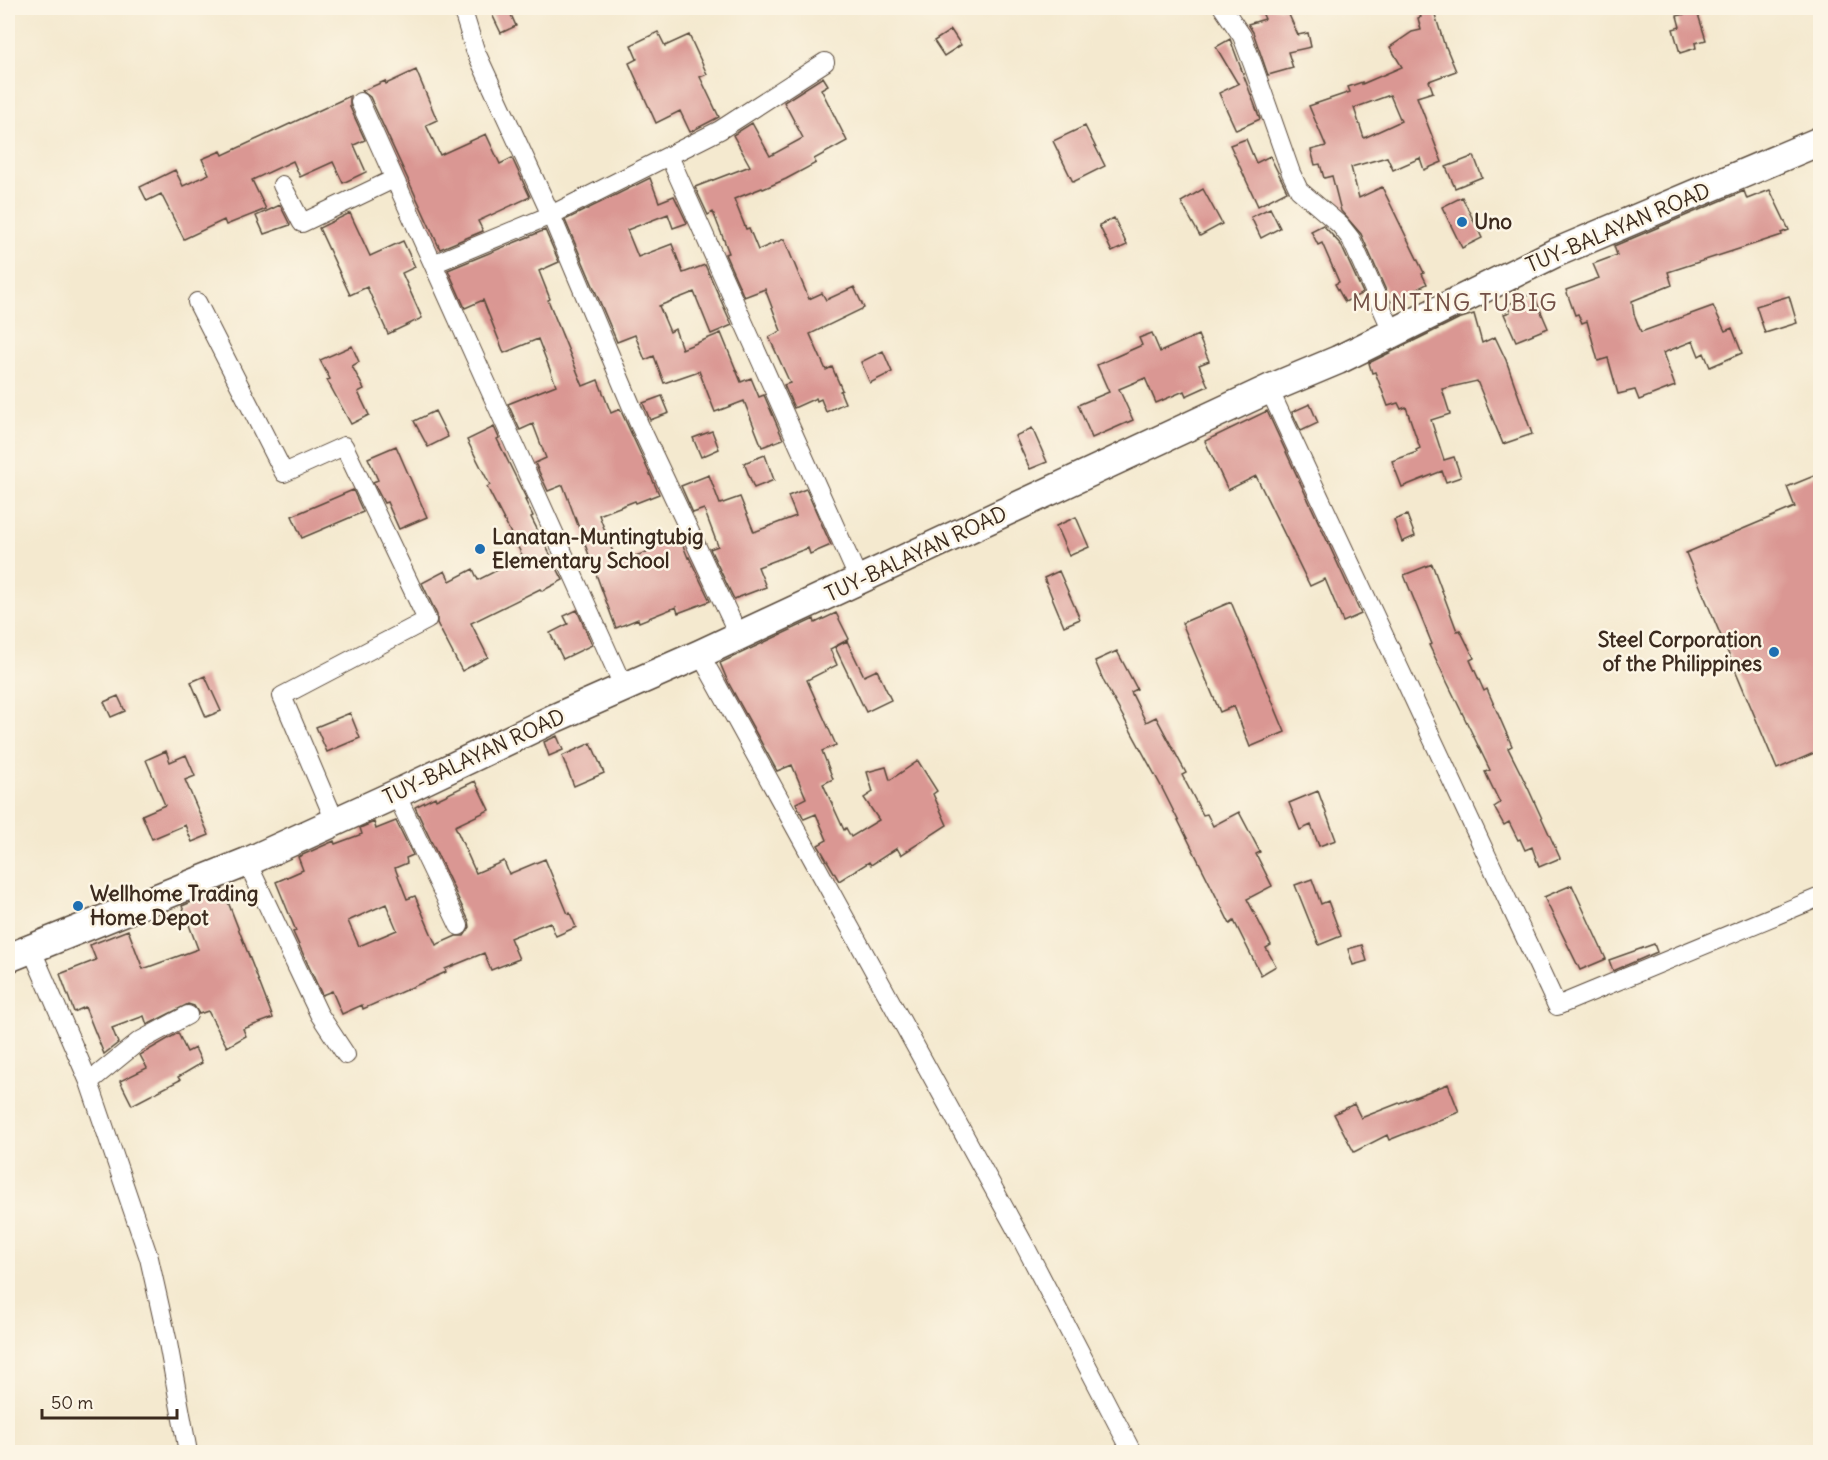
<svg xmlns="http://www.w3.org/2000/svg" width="1828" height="1460" viewBox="0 0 1828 1460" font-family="Delius,sans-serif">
<rect width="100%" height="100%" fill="#fcf5e5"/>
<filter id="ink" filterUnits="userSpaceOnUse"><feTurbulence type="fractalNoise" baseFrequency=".0167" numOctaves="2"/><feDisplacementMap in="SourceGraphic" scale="12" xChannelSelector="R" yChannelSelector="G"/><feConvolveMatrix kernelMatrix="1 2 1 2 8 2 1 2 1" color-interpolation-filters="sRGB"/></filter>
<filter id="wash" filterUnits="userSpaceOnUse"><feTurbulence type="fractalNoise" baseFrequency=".008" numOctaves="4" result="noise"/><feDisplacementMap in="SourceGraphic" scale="24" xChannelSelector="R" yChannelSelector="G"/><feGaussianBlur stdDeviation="1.35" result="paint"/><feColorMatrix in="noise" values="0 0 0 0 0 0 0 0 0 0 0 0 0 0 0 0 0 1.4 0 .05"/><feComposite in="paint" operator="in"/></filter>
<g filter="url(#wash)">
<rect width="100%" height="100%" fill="#f4e9cf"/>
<g id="blocks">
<!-- building -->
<path fill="#da9793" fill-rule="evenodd" d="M489,8H508L516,26L501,33Z
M1260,8H1286L1298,35L1308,33L1311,47L1288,52L1293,68L1268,75L1253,32L1248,24L1265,19Z
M1418,8H1433L1445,47H1446L1456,71L1429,81L1433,92L1417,97L1442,162L1424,170L1420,158L1393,170L1387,157L1351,167L1359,198L1382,187L1424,273L1422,274L1427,284L1391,302L1361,234L1341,211L1332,176L1324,178L1320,164L1315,165L1311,150L1326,146L1309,106L1350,92L1348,87L1362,82V84L1402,67L1390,47L1412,32L1421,30L1418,18L1421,17ZM1390,95L1401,121L1364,138L1354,108Z
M1697,11L1706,40L1695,43L1696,48L1680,53L1673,29L1680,27L1677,16Z
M951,30L961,45L944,56L934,41Z
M658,32L665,46L689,35L707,74L700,77L719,117L690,132L680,111L656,123L629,63L637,59L631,45Z
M1230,39L1260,119L1236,130L1219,93L1240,83L1238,84L1216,47Z
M416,70L437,120L426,125L440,155L486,134L500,164L512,158L530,197L478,221L483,231L440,249L370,97L362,91L385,81L386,84Z
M823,77L828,85L821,89L847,141L814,159L816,163L786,179L763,189L762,188L734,199L746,229L749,228L758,250L784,239L809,299L822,293L826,300L854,287L864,308L810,334L826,370L832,367L842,390L840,391L845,403L826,412L821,399L817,401L816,398L794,408L784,385L790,383L769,337L781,331L765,289L744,297L725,254L729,253L713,212L708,215L695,187L750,166L733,135L752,123L770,156L803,138L784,102Z
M350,96V107L365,140L354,145L366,172L343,183L333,162L300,177L293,161L252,180L266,209L226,225L224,220L184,239L161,194L147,201L140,187L175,170L183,186L209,174L202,159L221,151L223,155Z
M1085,126L1105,166L1073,182L1053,141Z
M1246,139L1256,163L1270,156L1287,191L1258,206L1230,145Z
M1474,156L1482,177L1455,188L1446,167Z
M650,178L659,202L674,196L687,223L673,228L668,214L627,230L638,257L672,244L683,273L705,265L732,325L711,334L694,292L659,306L670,332L675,329L682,349L721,333L741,382L751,378L759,397L764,395L783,439L762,447L744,401L715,412L699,371L664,383L654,356L645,360L635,335L617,342L565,220Z
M1203,189L1222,224L1200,236L1181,202Z
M1770,190L1789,230L1781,233L1782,235L1668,272L1672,285L1632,301L1634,314L1641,332L1713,306L1725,331L1732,328L1742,353L1710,367L1704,353L1699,356L1693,341L1663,353L1675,386L1639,400L1635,390L1618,394L1608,358L1598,361L1587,321L1582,323L1578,314L1575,315L1566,290L1599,278L1593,264L1617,255L1614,246L1744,191L1747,199Z
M1462,197L1482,238L1462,248L1442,207Z
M280,205L290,225L264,234L256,216Z
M1270,208L1280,228L1261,238L1251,217Z
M350,213L370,256L403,241L415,267L402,273L422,318L388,334L367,287L350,295L319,228Z
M1114,218L1127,245L1112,252L1099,225Z
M1323,225L1341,245L1363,293L1345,302L1335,284L1339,282L1322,243L1318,245L1311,231Z
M545,230L559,262L539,271L550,299L548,300L583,386L598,380L611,413L620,409L659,494L636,503L635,501L599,515L617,563L652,550L650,545L678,533L688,558L689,557L710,601L678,613L676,607L639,622L638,619L616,628L563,485L548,491L535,463L546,458L533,424L520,430L508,404L556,385L538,339L504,353L483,300L465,308L448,270Z
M1533,293L1548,328L1516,341L1504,314L1510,312L1507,305Z
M1789,296L1797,323L1765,333L1756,306Z
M1474,314L1482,343L1495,337L1506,360L1532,434L1503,444L1477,381L1442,389L1450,414L1431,420L1444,460L1454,457L1461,477L1446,482L1442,471L1402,487L1392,461L1417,452L1416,450L1420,448L1406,407L1401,409L1398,403L1388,406L1375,372L1372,373L1369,363L1458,319Z
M1152,333L1160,352L1198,335L1209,361L1199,365L1208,386L1186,396L1184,391L1156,403L1145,378L1119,389L1133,420L1092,438L1078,405L1109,392L1097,365L1142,345L1139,338Z
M352,346L359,362L352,366L364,389L358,392L369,415L351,424L327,380L330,379L320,360Z
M883,351L892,372L870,383L861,362Z
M662,396L669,413L650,420L643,403Z
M1310,404L1318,423L1301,431L1292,412Z
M435,411L448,437L428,447L414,421Z
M1267,411L1361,614L1343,622L1325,579L1310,586L1256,476L1228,490L1205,441Z
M494,427L499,438L497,439L527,500H525L533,516L531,517L563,580L542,591L540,589L471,623L488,657L462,671L437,623V615L422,583L445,571L450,581L473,569L478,580L523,557L487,487L490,485L467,440Z
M1032,428L1047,462L1030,469L1015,436Z
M712,431L719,449L701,457L693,438Z
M396,446L427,517L399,529L387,502L384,503L373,482L378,480L368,458Z
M765,455L774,480L754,488L744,463Z
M1821,473V750L1777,769L1686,553L1795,507L1787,487Z
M709,475L720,504L740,497L754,532L796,516L788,496L806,489L831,545L810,554L808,548L758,567L766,587L734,599L710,549L718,546L704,509L693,513L681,486Z
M353,490L363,512L302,538L292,516Z
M1407,515L1415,536L1402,542L1394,520Z
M1076,517L1089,547L1069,556L1056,526Z
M1432,564L1457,631L1460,630L1474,658L1470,660L1484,691L1487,689L1512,746L1508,748L1528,788L1560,858L1539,867L1532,847L1525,850L1520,839L1518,840L1509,822L1504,825L1494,807L1500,803L1485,772L1490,770L1429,645L1432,644L1404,575Z
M1059,571L1080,619L1064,626L1044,578Z
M1231,602L1285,732L1250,747L1234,706L1220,712L1182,623Z
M577,610L592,645L563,659L550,633L568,624L564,616Z
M836,613L849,639L830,649L837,665L807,680L836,745L822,751L833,779L823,784L844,830L846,828L851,837L879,820L864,798L873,792L867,772L886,767L890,780L918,761L937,791L933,794L947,825L901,855L897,848L871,865L869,862L839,881L818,845L827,840L816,814L804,819L796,803L806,798L792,765L777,771L728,682L720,663L814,619L815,623Z
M847,641L864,676L877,670L891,700L866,712L835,647Z
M1117,651L1137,689L1131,692L1146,722L1156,717L1186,773L1182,775L1203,815L1207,814L1213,826L1239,812L1260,852L1256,854L1272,886L1247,899L1271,945L1266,948L1276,966L1261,975L1234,921L1230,924L1161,786L1104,682L1095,661Z
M205,676L221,711L206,717L191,682Z
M118,696L125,711L111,717L104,702Z
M350,713L360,738L327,752L316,727Z
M557,736L563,750L549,756L544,742Z
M591,743L604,773L574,786L562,756Z
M166,751L170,762L186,755L195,776L185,780L209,835L192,842L185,825L152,839L142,815L165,805L146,760Z
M475,781L489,810L455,826L476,873L504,861L509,874L545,859L568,914L570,913L576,927L556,936L550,922L510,938L519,959L491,970L484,953L445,969L446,972L363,1009L362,1005L342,1014L332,991L322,995L293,932L296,931L276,882L303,870L298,857L334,841L335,844L362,834L360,828L374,822L376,829L396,821L413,855L406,858L407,863L395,868L407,899L415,896L436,945L456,936H464L470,927L469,921L415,807L435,797L436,800ZM386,904L397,930L359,946L348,921Z
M1318,791L1336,840L1319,846L1311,825L1300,830L1289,803Z
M1312,879L1321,904L1328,901L1341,936L1319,945L1295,885Z
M1572,885L1606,959L1580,970L1544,897Z
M223,889L273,1018L243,1029L246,1036L227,1047L208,1011L199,1014L194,1006L188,1004L147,1025L144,1016L112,1028L118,1043L104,1054L85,1007L74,1012L60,974L96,960L90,945L128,930L143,969L198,949L182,906Z
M1654,944L1657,952L1613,971L1609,960Z
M1362,945L1367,961L1353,965L1348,949Z
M178,1033L187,1052L195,1048L202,1063L178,1077L180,1080L132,1105L120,1081L147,1068L140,1055Z
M1448,1084L1459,1112L1389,1140L1387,1135L1354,1152L1334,1114L1354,1104L1361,1118Z"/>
</g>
</g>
<g filter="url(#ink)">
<use href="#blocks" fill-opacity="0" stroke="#574739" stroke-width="1.5"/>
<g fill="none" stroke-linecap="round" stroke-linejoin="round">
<defs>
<path id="street" d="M462,8L475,50L551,215L639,424L739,636
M1223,8L1242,36L1253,65L1291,173L1299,190L1340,225L1351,239L1393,333
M360,102L624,688
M669,156L859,580
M282,185L302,223L394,179
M433,264L551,215L720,130L825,62
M197,302L284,473L344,446L427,620L282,696L335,821
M1269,389L1557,1006L1820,897
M700,654L1024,1244L1132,1452
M396,794L459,926
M247,862L319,1014L346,1055
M31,948L89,1082L149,1258L168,1343L188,1452
M89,1082L138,1042L188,1015"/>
<path id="primary" d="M8,958L247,862L396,794L555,718L700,654L1269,389L1338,360L1555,253L1820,141"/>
</defs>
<!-- street casing -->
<use href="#street" stroke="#574739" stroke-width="20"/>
<!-- primary casing -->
<use href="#primary" stroke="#574739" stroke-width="31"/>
<!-- street -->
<use href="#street" stroke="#fff" stroke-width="18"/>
<!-- primary -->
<use href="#primary" stroke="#fff" stroke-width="28"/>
</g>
</g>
<!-- markers -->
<g fill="#1f6fb2" stroke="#fcf5e5" stroke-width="2">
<circle cx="1462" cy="222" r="6"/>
<circle cx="480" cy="549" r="6"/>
<circle cx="1774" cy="652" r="6"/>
<circle cx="78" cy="906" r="6"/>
</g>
<g text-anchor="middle" stroke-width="5" stroke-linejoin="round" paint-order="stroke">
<!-- poi labels -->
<g font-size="21" font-weight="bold" fill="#3b2a1e" stroke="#fcf5e5" text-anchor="start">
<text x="1474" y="229">Uno</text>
<text x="492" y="544">Lanatan-Muntingtubig<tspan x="492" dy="24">Elementary School</tspan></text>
<text x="1762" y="647" text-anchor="end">Steel Corporation<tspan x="1762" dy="24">of the Philippines</tspan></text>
<text x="90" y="901">Wellhome Trading<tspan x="90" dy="24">Home Depot</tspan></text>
</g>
<!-- street labels -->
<g font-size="21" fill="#3b2a1e" stroke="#fcf5e5">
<text transform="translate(1618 228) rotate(-23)" y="7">TUY-BALAYAN ROAD</text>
<text transform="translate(916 554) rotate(-25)" y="7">TUY-BALAYAN ROAD</text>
<text transform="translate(474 757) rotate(-25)" y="7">TUY-BALAYAN ROAD</text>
</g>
<!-- quarter labels -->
<g font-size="24" letter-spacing="1.5" fill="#735047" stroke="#fcf5e5">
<text x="1455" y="311">MUNTING TUBIG</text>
</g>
</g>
<!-- margin -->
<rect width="1828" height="1460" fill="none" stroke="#fcf5e5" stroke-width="30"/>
<!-- scale -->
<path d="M42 1409v9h135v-9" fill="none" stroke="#3b2a1e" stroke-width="3"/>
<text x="51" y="1409" font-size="18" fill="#3b2a1e" stroke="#fcf5e5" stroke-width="4.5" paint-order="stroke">50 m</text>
</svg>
